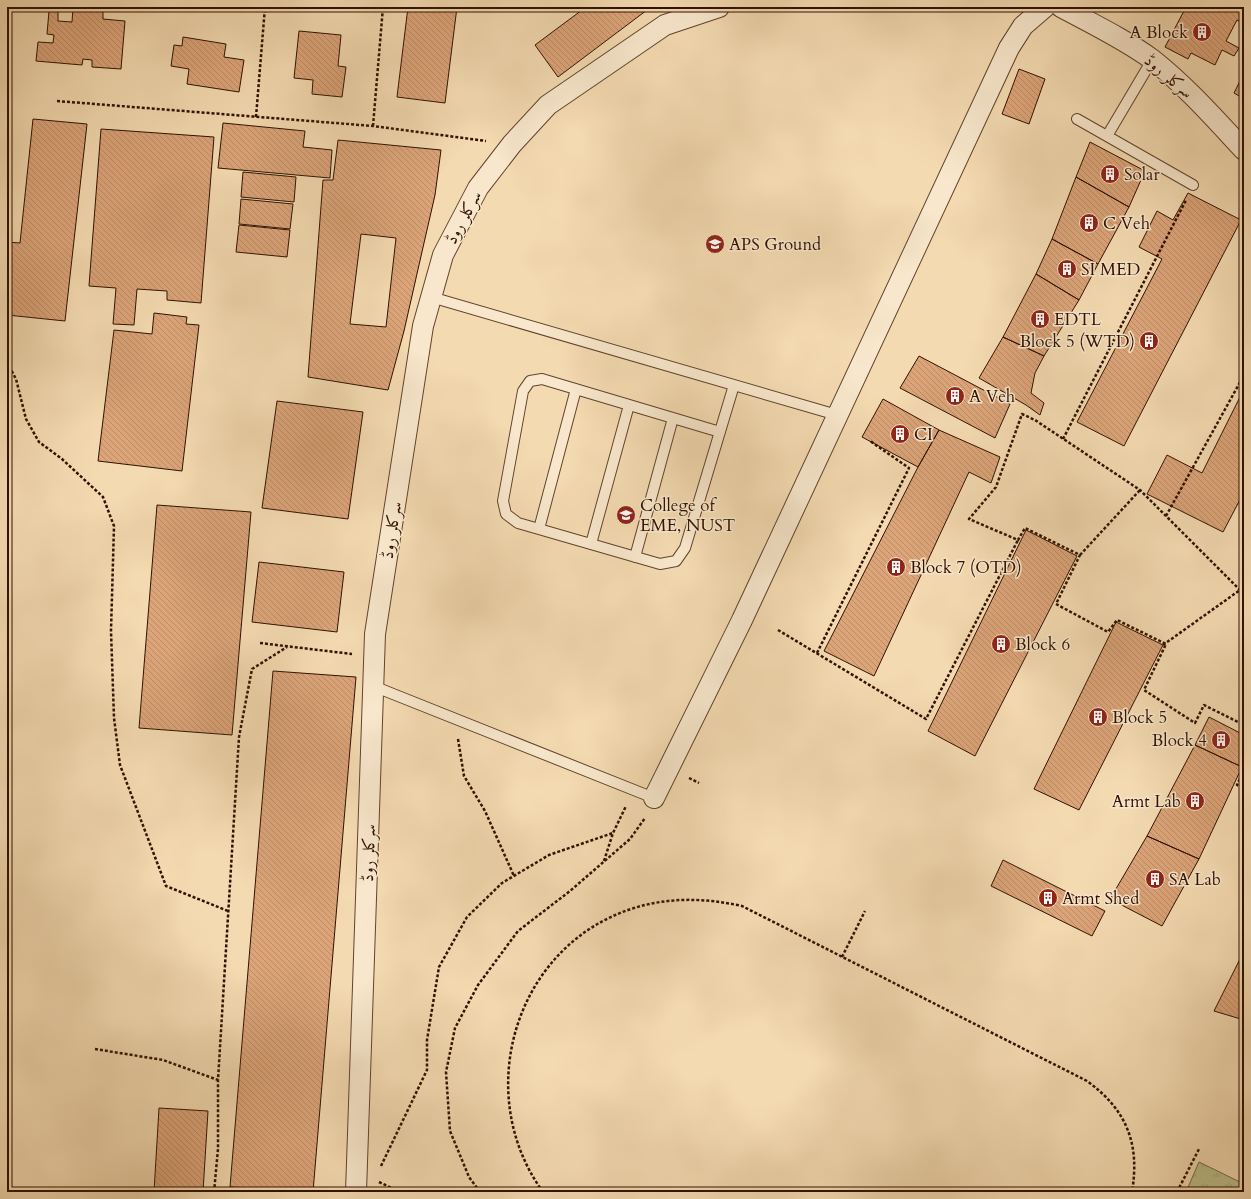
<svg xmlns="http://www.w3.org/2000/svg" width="1251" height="1199" viewBox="0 0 1251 1199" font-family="Cardo,Amiri,serif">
<defs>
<pattern id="grass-tufts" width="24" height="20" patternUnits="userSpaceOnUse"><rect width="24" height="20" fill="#bcbf8b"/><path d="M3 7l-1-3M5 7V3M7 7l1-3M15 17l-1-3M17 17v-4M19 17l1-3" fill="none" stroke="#a2a376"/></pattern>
<pattern id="building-back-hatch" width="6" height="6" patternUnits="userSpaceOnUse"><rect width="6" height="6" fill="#dba479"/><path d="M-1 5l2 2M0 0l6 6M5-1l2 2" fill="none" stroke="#bc8c67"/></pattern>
</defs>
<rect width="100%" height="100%" fill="#f4dab1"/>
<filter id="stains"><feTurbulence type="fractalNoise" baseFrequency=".005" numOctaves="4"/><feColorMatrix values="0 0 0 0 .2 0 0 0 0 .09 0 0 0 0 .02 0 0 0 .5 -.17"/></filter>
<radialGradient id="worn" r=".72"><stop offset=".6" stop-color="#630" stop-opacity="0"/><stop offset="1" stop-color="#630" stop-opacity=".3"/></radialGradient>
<!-- grass -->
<path fill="url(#grass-tufts)" stroke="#766846" d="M1199,1162L1244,1184V1192H1186Z"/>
<!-- building -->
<path fill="url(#building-back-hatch)" stroke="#301100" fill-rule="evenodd" d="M408,7H457L445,103L397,97Z
M586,7H651L558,77L535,45Z
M1186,7H1244V24L1237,20L1226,41L1239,48L1234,56L1222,50L1215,65L1191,53L1188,59L1165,47Z
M73,8L103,10V19L125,21L121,69L92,67V60L83,59L82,65L36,61L38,42L53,43L54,35L47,34L49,11H58V21L72,22Z
M299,31L341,35L338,66L346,67L342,97L312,94L313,80L294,78Z
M183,37L226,44L224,57L244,60L239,92L187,84L189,69L171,66L174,45L182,46Z
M1019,69L1045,79L1029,124L1002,114Z
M1244,73V99L1234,93Z
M33,119L87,124L65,321L7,315V242L20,243Z
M223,123L305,131L303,147L332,150L330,178L218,168Z
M101,129L214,137L201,303L167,300V291L137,289L134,325L113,324L116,288L89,286Z
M338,140L441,150L435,195L424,243L404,331L388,390L308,377L323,180H333ZM361,234L396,238L386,327L350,324Z
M1090,142L1145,171L1129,207L1076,177Z
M243,172L296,177L294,202L241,197Z
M1076,177L1129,207L1098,264L1052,239Z
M1188,193L1241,220L1124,446L1077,422L1162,259L1139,247L1157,211L1173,220Z
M241,199L293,204L290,229L239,224Z
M239,225L290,230L287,257L236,252Z
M1052,239L1098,264L1079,300L1036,274Z
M1036,274L1079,300L1044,356L1003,337Z
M154,313L187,317L186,324L199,325L182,471L98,461L114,330L152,334Z
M1003,337L1044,356L1035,373L1031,393L1044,403L1040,415L1026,405L979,378Z
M919,356L1010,404L995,438L900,388Z
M1244,389V492L1223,532L1147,494L1167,455L1202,473Z
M883,399L939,430L918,467L862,437Z
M277,401L363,412L348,519L262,508Z
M939,430L1000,457L991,483L969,472L874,676L824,651L918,467Z
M157,505L251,512L232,735L139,728Z
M1026,530L1077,556L975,756L928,731Z
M259,562L344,572L337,632L252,622Z
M1116,622L1163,645L1079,810L1034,789Z
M273,671L356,677L313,1192L230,1187Z
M1209,717L1244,735V763L1242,767L1195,745Z
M1195,745L1242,767L1199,859L1147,836Z
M1147,836L1199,859L1162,926L1110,899Z
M1003,860L1105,911L1092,936L991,886Z
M1244,951V1020L1214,1011Z
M159,1108L208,1111L203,1192H154Z"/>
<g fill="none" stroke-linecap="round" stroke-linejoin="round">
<defs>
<path id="lane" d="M1077,119L1193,185
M1107,136L1152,60
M431,297L837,415
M720,432L542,379L530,381L523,391L503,501L506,514L518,523L660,564L676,561L685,548L734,385
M539,529L576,389
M591,544L629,405
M635,557L673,418
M373,686L654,798"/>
<path id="street" d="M1061,7C1091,23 1126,40 1153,60C1187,87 1215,119 1244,150
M654,798L742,620L1009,48L1023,26L1045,7
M356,1192L375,634L423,326L443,255L478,188L512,144L548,105L665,25L719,7"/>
</defs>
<!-- lane casing -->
<use href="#lane" stroke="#61432c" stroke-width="12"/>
<!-- street casing -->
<use href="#street" stroke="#61432c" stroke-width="22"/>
<!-- path -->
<path stroke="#301100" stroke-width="2.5" stroke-dasharray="3 2" stroke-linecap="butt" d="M57,101L373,126L486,141
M256,117L265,7
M373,126L383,7
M7,362L16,379L26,419L39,442L62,459L103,497L114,526L111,631L114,718L120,765L166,886L228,911
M1063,439L1186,200
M1166,516L1244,375
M1080,555L1140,490
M1244,594L1140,490L1035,420L1022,414L996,487L969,519L1018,540L1025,528L1080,555L1056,604L1108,632L1117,620L1166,644L1144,690L1195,723L1204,705L1244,725
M778,630L926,719L1018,540
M260,643L352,654
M1163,645L1240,590L1244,584
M817,653L909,468L870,441
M458,739L464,776L485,811L514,876
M1244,770L1237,785L1244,789
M689,778L699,783
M604,861L613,833L626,806
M842,957L865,911
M95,1049L163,1060L218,1080
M381,1166L427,1070V1040L439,967L467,917L502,883L549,855L613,833
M379,1182L400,1192
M214,1192L218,1149V1080L239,737L252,669L287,647
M480,1192L469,1177L450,1131L446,1072L455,1028L478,985L518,931L570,891L630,839L645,818
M543,1192C471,1093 515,945 634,908C670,897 705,898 742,906L1087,1081C1127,1110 1140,1144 1132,1192
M1177,1192L1199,1149"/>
<!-- lane -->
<use href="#lane" stroke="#f8e7cc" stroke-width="10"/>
<!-- street -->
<use href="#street" stroke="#f8e7cc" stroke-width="20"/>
</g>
<!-- icons -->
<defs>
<symbol id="building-disc" viewBox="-11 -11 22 22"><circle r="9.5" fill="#8f2418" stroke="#f8e7cc"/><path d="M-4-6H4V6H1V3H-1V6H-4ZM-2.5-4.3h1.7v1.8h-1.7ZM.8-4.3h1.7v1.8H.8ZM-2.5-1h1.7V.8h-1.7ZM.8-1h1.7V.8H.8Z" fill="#fff"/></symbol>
<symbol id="school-disc" viewBox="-11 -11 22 22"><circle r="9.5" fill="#8f2418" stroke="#f8e7cc"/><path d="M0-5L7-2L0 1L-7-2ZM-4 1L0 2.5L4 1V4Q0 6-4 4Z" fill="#fff"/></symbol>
<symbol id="university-disc" viewBox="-11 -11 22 22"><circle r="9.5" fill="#8f2418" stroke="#f8e7cc"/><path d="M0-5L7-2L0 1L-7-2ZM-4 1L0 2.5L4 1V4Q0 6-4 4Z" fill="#fff"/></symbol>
</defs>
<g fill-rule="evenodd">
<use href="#building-disc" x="1191" y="21" width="22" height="22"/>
<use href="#building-disc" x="1099" y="163" width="22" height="22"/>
<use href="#building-disc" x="1078" y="212" width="22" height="22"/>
<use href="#school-disc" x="704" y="233" width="22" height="22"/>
<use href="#building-disc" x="1056" y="258" width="22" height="22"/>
<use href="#building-disc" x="1029" y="308" width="22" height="22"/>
<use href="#building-disc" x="1138" y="330" width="22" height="22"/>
<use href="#building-disc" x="944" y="385" width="22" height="22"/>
<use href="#building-disc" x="889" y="423" width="22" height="22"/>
<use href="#university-disc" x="615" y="504" width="22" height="22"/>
<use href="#building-disc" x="885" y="556" width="22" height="22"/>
<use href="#building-disc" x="990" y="633" width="22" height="22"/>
<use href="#building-disc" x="1087" y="706" width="22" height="22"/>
<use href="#building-disc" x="1210" y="729" width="22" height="22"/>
<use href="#building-disc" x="1184" y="790" width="22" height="22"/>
<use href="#building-disc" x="1144" y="868" width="22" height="22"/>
<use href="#building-disc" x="1037" y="887" width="22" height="22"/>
</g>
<g text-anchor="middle" stroke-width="3" stroke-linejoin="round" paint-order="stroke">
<!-- poi labels -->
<g font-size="17" fill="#301100" stroke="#f8e7cc" text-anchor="start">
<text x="1188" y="38" text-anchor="end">A Block</text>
<text x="1124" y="180">Solar</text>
<text x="1103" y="229">C Veh</text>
<text x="729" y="250">APS Ground</text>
<text x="1081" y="275">SI MED</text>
<text x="1054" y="325">EDTL</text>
<text x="1135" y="347" text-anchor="end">Block 5 (WTD)</text>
<text x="969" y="402">A Veh</text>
<text x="914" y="440">CI</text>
<text x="640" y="511">College of<tspan x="640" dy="20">EME, NUST</tspan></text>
<text x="910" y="573">Block 7 (OTD)</text>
<text x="1015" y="650">Block 6</text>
<text x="1112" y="723">Block 5</text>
<text x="1207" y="746" text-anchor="end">Block 4</text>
<text x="1181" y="807" text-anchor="end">Armt Lab</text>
<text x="1169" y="885">SA Lab</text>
<text x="1062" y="904">Armt Shed</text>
</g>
<!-- street labels -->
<g font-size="17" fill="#301100" stroke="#f8e7cc">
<text transform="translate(1169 76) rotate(40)" y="6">سرکلر روڈ</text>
<text transform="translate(463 217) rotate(-62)" y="6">سرکلر روڈ</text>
<text transform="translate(391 530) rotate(-81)" y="6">سرکلر روڈ</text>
<text transform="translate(368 853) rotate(-88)" y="6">سرکلر روڈ</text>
</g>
</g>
<!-- margin -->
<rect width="1251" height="1199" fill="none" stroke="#f4dab1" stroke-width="24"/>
<rect x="8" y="8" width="1235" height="1183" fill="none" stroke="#301100" stroke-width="2"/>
<rect x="12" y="12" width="1227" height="1175" fill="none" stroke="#301100"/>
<rect width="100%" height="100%" filter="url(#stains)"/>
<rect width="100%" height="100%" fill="url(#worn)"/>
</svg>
